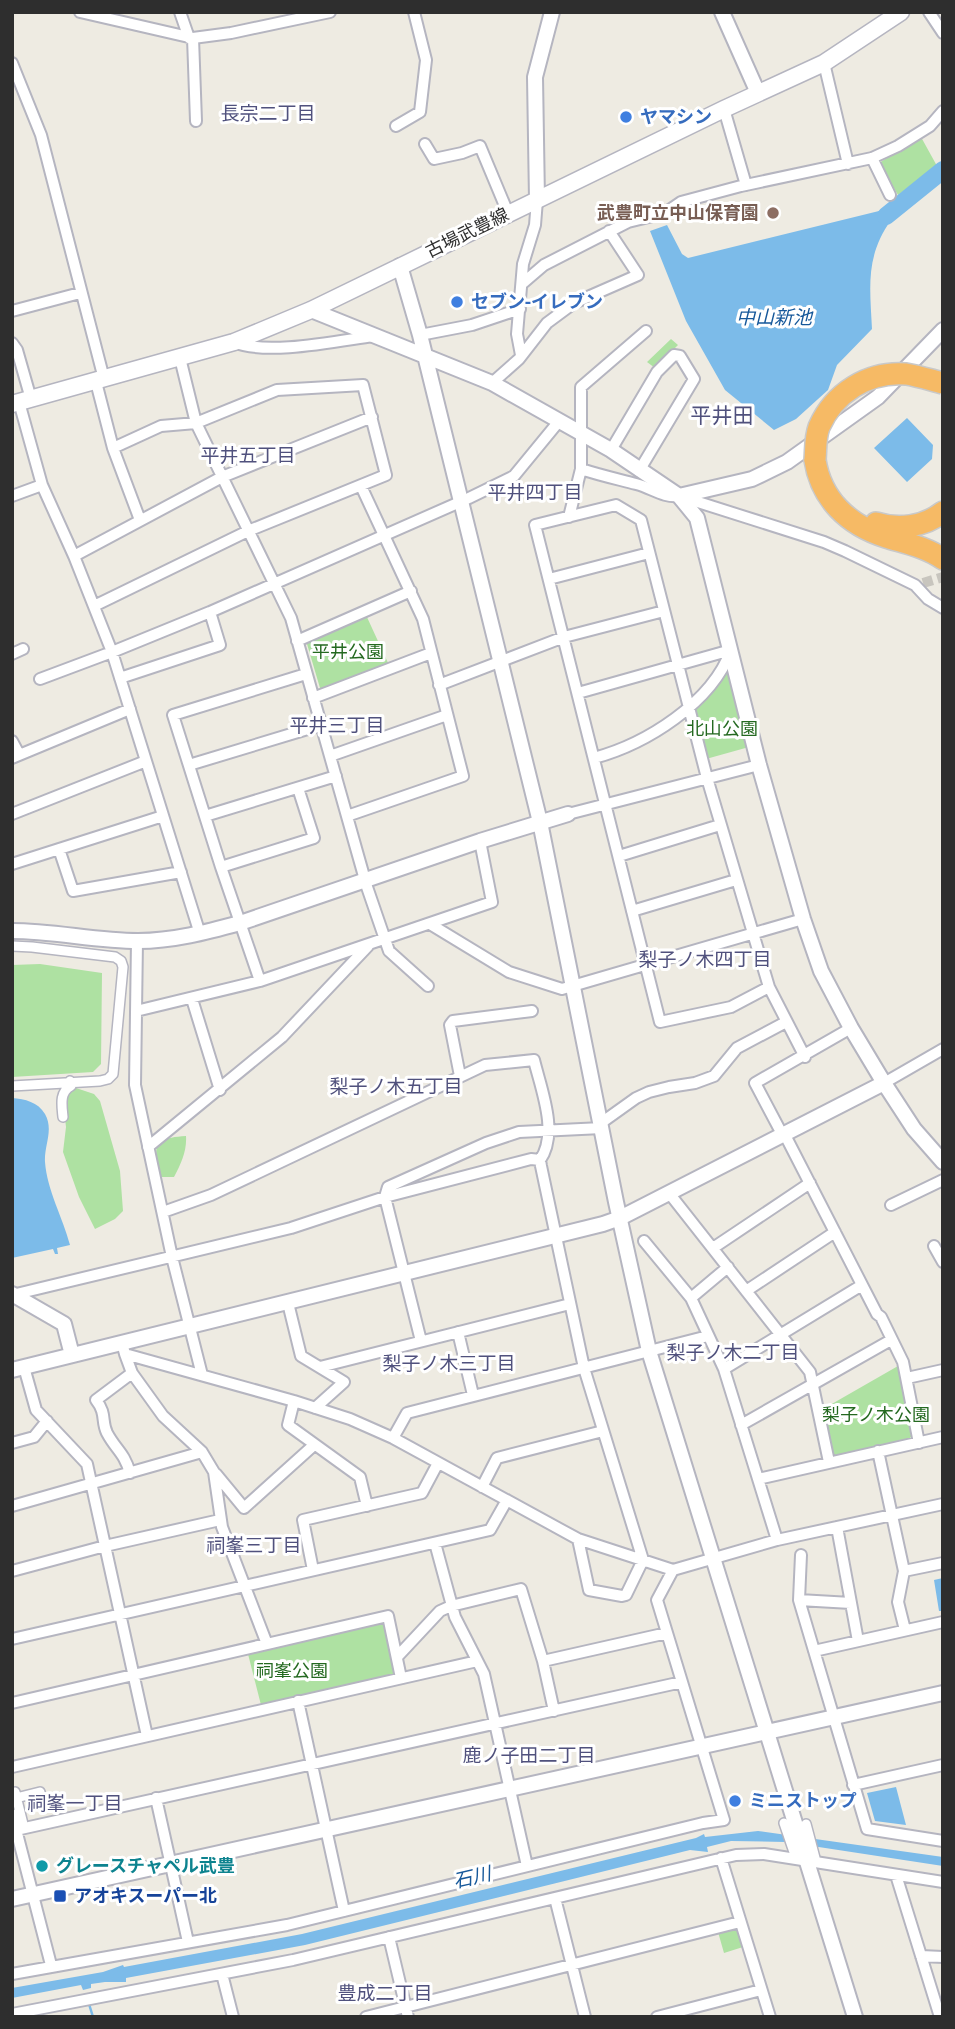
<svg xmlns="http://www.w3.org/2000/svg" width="955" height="2029" viewBox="0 0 955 2029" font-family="Ubuntu,'Noto Sans JP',sans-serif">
<rect width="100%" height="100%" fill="#eeebe2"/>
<!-- green -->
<path fill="#aee1a2" d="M921,137L937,166L898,195L879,163Z
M671,339L678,345L655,368L647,362Z
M366,615L389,665L323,690L320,688L307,644L309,641Z
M730,669L749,747L706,759L694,710L723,671Z
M40,964L102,973L101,1064L93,1072L12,1077V965Z
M76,1088L94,1094L100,1101L120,1171L123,1211L115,1219L95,1229L79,1197L63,1152L66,1127L64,1109L68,1089Z
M186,1136C187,1151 181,1164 174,1177H160C154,1147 151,1138 186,1136Z
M898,1366L913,1435L909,1439L836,1456L832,1454L823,1409Z
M382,1622L386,1625L395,1670L393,1674L261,1705L248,1654Z
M735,1927L738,1929L743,1947L724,1953L718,1932Z"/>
<!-- water -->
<path fill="#7cbbe9" d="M879,211L891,220C865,257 870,287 872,329L837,365L828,390L796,419L774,430L725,390L686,321L650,231L667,225L682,254L688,258Z
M907,418L933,445L932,459L907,482L874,448Z
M12,1098C25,1099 38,1102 45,1114C54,1130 44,1145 45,1162C47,1190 63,1218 70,1245L57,1248L58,1254H55L53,1249L12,1258Z
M943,1578V1611H939L934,1580Z
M896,1787L906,1825L875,1821L867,1793Z
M758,1831L943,1857V1866L786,1842L731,1841L707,1847L708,1852L690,1850L305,1945L126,1978V1982H105L91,1984V1988L83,1990L81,1985L12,1998V1988L103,1972L123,1965L124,1967L302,1934L696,1838L704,1834L705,1837Z"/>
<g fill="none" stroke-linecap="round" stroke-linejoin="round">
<!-- stream -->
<path stroke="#7cbbe9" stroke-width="2.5" d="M89,2004L93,2017"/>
<!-- river -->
<path stroke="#7cbbe9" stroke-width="18" d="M886,216L943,170"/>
<!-- minor-tunnel -->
<path stroke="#c8c5be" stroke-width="10" stroke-dasharray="10 5" stroke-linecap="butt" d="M923,583L943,577"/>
<defs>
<path id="pedestrian" d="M12,946L32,947L115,957L121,961L123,967L113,1074L108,1079L100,1081L12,1086
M63,1117C62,1106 59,1092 71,1086L70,1081
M15,1792L23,1824
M16,1798L40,1792
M784,1823L795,1855
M806,1824L815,1858"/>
<path id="minor" d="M80,12L193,38L231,33L330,12
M180,12L189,38
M929,12L943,33
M193,38L196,121
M12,63L41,135L104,379
M824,63L848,164
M724,109L746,185
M396,126L420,112L426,60L414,12
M425,144L434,159L462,153L480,146L508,213
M872,158L890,195
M523,283L544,265L628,222L665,213L681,202L741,186L872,158L898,146L930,126L943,111
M12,311L80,293
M420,335L472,325L520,309
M234,342C266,356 337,341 373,336
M12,343L17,350L31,399
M521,355L517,334L523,264L535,225L537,200
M180,358L196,423L291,618L367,887L389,951L428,986
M96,382L113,448L140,520
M492,383L519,359L547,323L574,303L638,275L609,231
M19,402L42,485L74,556L112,652L200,934
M611,450L657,372L674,355L680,356L694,379L639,471
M581,469C599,475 617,479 636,484C652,488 663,498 679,496L824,542L845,551L915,585L928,599L943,608
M12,496L42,485
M569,517L581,469V387L646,331
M74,556L222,477L372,417
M549,579L649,553
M94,606L248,531L386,475L363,385L277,390L196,423L161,426L113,448
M297,641L411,591
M12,654L23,649
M120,678L220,645L210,612
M40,679L112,652L210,612L469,498L514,476L560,420
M439,685L564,637L664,611
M578,693L731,650
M313,698L431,653
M12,741L19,754
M330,756L447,715
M12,758L130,709
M594,758C646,744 712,703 731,650
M189,765L321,725
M12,814L146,761
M568,814L759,765
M205,816L336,776
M347,816L463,776L423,619L361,486
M59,849L73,891L181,872
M619,856L720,825
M12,864L163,816
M221,867L314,838L298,788
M632,911L736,880
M430,924L509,972L562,989L803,919
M137,941L135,1085L172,1257L202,1375
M260,981L221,867L173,715L306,674
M769,987L731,1007L660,1022L535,525L616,505L641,520L707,778L769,987L805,1057
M192,999L220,1090
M136,1011L260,981L492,902L480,841
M851,1028L755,1083L782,1134L786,1137L877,1314L881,1317L903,1362L919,1443
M460,1076L450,1025L453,1021L532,1011
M884,1083L943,1049
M601,1123L636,1098L649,1092L669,1087L695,1083L714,1076L737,1048L786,1022
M148,1147L282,1037L368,946
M669,1193L810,1372L829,1462
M891,1205L943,1180
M163,1212L211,1195L485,1065L534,1060C541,1089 559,1133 540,1160L541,1166L584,1368L643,1560L626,1595L622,1596L589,1590L578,1539
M644,1241L691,1298L724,1369L777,1540
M934,1246L943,1262
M713,1248L810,1183
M746,1291L835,1232
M12,1295L291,1228L385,1197L531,1159L540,1160
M691,1298L728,1267
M288,1303L301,1356L344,1382L315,1408
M458,1332L473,1395
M421,1341L385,1197L388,1187L486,1143L519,1132L602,1128
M122,1343L125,1354L294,1401L350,1419L393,1438L578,1539L673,1570L777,1540L943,1504
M125,1354L132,1373L163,1416L202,1452L214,1472L222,1527L267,1644
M24,1367L36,1410L87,1464L147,1736
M320,1367L570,1304
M724,1369L862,1285
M907,1378L943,1370
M294,1401L288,1425L360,1477L367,1506
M741,1425L891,1340
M393,1438L407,1413L708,1336
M12,1443L34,1437L47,1421
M878,1451L904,1571L898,1602L905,1630
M130,1473C124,1452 116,1450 107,1433C101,1421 107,1414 96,1400L132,1373
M216,1474L244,1508L314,1445
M758,1479L943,1437
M482,1487L497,1458L603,1431
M12,1506L202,1452
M837,1527L858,1641
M435,1543L455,1617L484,1674L527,1866
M801,1555L799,1600L867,1829L943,1841
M313,1570L303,1520L422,1493L438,1463
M12,1571L105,1546L220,1520
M904,1571L943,1563
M799,1600L851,1603
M12,1639L490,1530L507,1500
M814,1651L943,1622
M397,1657L440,1611L451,1606L521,1589L543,1661L554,1711
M543,1661L667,1633
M298,1701L344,1911
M12,1703L388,1616L401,1678
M12,1767L477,1661
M853,1785L943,1765
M156,1798L188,1942
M12,1814L51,1965
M16,1830L682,1682
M721,1858L770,2017
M896,1875L940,2017
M555,1898L585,2017
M389,1937L408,2017
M921,1956L943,1957
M12,1974L287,1925L703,1823L724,1820L657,1600L673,1570
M222,1974L233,2017
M12,2014L293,1960L736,1855L764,1854L943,1882
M366,2017L740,1922
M657,2017L761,1990"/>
<path id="tertiary" d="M722,12L758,93
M537,200L535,77L552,12
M400,266L420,335L540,822L616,1202L649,1351L855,2017
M311,310L492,383L611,450L679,496L697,518L759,765L803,919L821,971L851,1028L884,1083L914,1129L943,1162
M679,496L752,479L787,462L878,397L943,330
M12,931C54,931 96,941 138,941C173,941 207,932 240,923L480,841L568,814
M12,1294L64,1324L72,1355
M12,1370L603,1224L620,1218L884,1083
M12,1899L943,1693"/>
<path id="secondary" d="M12,404L234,342L311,310L724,109L824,63L901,12"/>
<path id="motorway" d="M815,460C821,499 848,525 886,537C905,543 926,547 943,559
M876,523C898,530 924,527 943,512"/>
</defs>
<!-- pedestrian casing -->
<use href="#pedestrian" stroke="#b5b5c0" stroke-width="12"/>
<!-- minor casing -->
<use href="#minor" stroke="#b5b5c0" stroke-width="14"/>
<!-- tertiary casing -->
<use href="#tertiary" stroke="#b5b5c0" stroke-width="18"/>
<!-- secondary casing -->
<use href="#secondary" stroke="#b5b5c0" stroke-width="19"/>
<!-- motorway casing -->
<use href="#motorway" stroke="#c9c9c9" stroke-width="24"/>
<!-- pedestrian -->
<use href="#pedestrian" stroke="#fff" stroke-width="9"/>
<!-- minor -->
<use href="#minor" stroke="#fff" stroke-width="10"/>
<!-- tertiary -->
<use href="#tertiary" stroke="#fff" stroke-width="14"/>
<!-- secondary -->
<use href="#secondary" stroke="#fff" stroke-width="16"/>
<!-- motorway -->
<use href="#motorway" stroke="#f6ba65" stroke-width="21"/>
<defs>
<path id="motorway-bridge" d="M815,460C816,449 815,438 819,427C834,393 868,371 906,374C918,376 931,380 943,383"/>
</defs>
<!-- motorway-bridge casing -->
<use href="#motorway-bridge" stroke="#c9c9c9" stroke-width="24" stroke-linecap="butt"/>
<!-- motorway-bridge -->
<use href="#motorway-bridge" stroke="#f6ba65" stroke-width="21"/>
</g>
<!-- markers -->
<g fill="#3f7fe0" stroke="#fff" stroke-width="2.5">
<circle cx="626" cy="117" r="7"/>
<circle cx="457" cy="302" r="7"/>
<circle cx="735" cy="1801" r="7"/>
</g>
<circle fill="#8d6e63" stroke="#fff" stroke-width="2.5" cx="773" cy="213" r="7"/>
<circle fill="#0f9aa8" stroke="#fff" stroke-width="2.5" cx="42" cy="1866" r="7"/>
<rect fill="#1a4fb4" stroke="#fff" stroke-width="2.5" x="53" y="1889" width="14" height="14" rx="3.5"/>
<g text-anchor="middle" stroke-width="6" stroke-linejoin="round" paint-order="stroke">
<!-- shop labels -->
<g font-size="18" font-weight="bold" fill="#366cbe" stroke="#fff" text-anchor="start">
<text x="640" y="123">ヤマシン</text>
<text x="471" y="308">セブン-イレブン</text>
<text x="749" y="1807">ミニストップ</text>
</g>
<!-- education labels -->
<g font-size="18" font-weight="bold" fill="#785e54" stroke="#fff" text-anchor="end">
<text x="759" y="219">武豊町立中山保育園</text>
</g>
<!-- street labels -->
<g font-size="18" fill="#2e2e2e" stroke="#fff">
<text transform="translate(467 233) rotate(-26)" y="6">古場武豊線</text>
</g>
<!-- park labels -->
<g font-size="18" fill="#246920" stroke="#fff">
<text x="348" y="658">平井公園</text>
<text x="722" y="735">北山公園</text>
<text x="876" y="1421">梨子ノ木公園</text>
<text x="292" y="1677">祠峯公園</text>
</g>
<!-- culture labels -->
<g font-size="18" font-weight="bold" fill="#0d838f" stroke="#fff" text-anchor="start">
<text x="56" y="1872">グレースチャペル武豊</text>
</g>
<!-- transit labels -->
<g font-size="18" font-weight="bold" fill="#164399" stroke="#fff" text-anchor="start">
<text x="74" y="1902">アオキスーパー北</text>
</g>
<!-- neighbourhood labels -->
<g font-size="19" fill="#50517d" stroke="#fff">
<text x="268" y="120">長宗二丁目</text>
<text x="248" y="462">平井五丁目</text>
<text x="535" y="499">平井四丁目</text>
<text x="337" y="732">平井三丁目</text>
<text x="705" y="966">梨子ノ木四丁目</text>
<text x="396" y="1093">梨子ノ木五丁目</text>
<text x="733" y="1359">梨子ノ木二丁目</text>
<text x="449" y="1370">梨子ノ木三丁目</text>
<text x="254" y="1552">祠峯三丁目</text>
<text x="529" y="1762">鹿ノ子田二丁目</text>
<text x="75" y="1810">祠峯一丁目</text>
<text x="385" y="2000">豊成二丁目</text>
</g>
<!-- water labels -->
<g font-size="19" font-style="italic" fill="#16589a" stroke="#fff">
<text x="774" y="324">中山新池</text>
<text transform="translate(472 1877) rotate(-13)" y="7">石川</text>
</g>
<!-- quarter labels -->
<g font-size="21" fill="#50517d" stroke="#fff">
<text x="722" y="423">平井田</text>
</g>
</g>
<!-- border -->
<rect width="955" height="2029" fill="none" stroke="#2e2e2e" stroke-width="28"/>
</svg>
